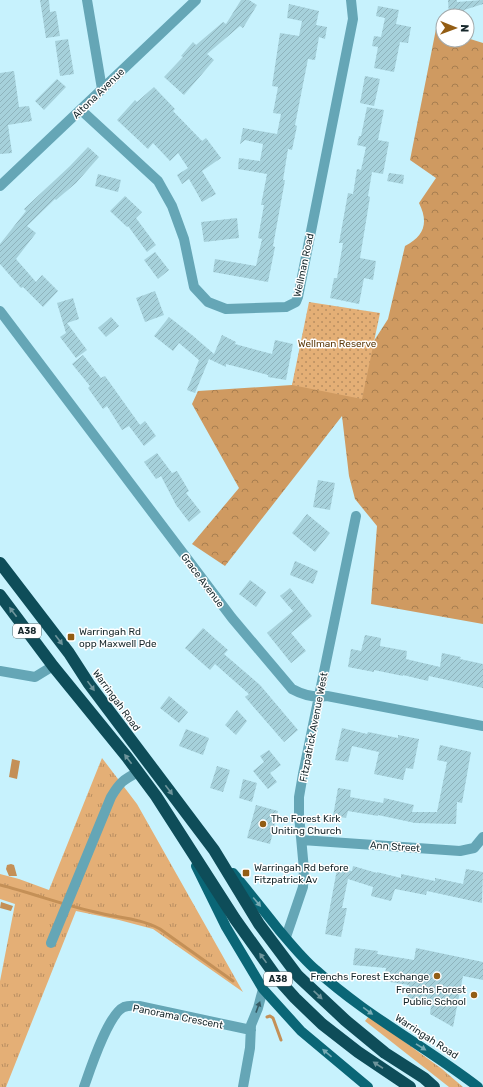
<svg xmlns="http://www.w3.org/2000/svg" width="483" height="1087" viewBox="0 0 483 1087" font-family="Rubik,sans-serif">
<defs>
<pattern id="grass-tufts" width="24" height="20" patternUnits="userSpaceOnUse"><rect width="24" height="20" fill="#e4af76"/><path d="M3 7l-1-3M5 7V3M7 7l1-3M15 17l-1-3M17 17v-4M19 17l1-3" fill="none" stroke="#b88e61"/></pattern>
<pattern id="forest-crowns" width="20" height="18" patternUnits="userSpaceOnUse"><rect width="20" height="18" fill="#cf9a61"/><path d="M2 6a3 3 0 1 1 6 0M12 15a3 3 0 1 1 6 0" fill="none" stroke="#a77e50"/></pattern>
<pattern id="park-dots" width="8" height="8" patternUnits="userSpaceOnUse"><rect width="8" height="8" fill="#e4af76"/><path d="M2 2h.1M6 6h.1" fill="none" stroke="#b88e61" stroke-width="1.8" stroke-linecap="round"/></pattern>
<pattern id="building-hatch" width="6" height="6" patternUnits="userSpaceOnUse"><rect width="6" height="6" fill="#a6d1db"/><path d="M-1 1l2-2M0 6l6-6M5 7l2-2" fill="none" stroke="#8eb3bc"/></pattern>
</defs>
<rect width="100%" height="100%" fill="#c7f2fd"/>
<!-- grass -->
<path fill="url(#grass-tufts)" d="M102,758L137,804L243,992L153,929L119,920L76,911L6,1087H0V981L15,904L0,899V874L19,879L49,890Z
M369,1016L442,1069L463,1087H449L365,1021Z"/>
<!-- forest -->
<path fill="url(#forest-crowns)" d="M436,29L443,31V40H467V38L483,43V624L371,604L377,526L355,499L349,476L342,416L225,566L192,544L239,488L192,404L198,391L292,385L302,355L345,386L388,319L405,246C424,236 429,223 419,203L436,178L410,160Z"/>
<!-- park -->
<path fill="url(#park-dots)" d="M309,302L380,313L362,399L292,385Z"/>
<!-- water -->
<path fill="#c49057" d="M12,759L20,761L17,779L9,777Z
M11,864L14,865L17,876H9L6,869L7,865Z
M1,902L13,906L11,911L0,908Z"/>
<g fill="none" stroke-linecap="round" stroke-linejoin="round">
<!-- stream -->
<path stroke="#c49057" stroke-width="3" d="M0,885C32,893 63,905 95,912C117,918 140,918 160,929L233,981
M267,1017L270,1016L273,1018L281,1040"/>
</g>
<!-- building -->
<path fill="url(#building-hatch)" d="M40,0H49L50,12L56,11L60,36L46,38Z
M241,0H249L257,5L243,28L240,26L207,54L214,60L184,95L164,77L183,57L181,56L193,42L196,45L223,22L226,24Z
M448,0H457V2L483,0V4L464,10L465,16H449Z
M289,4L319,11L316,25L327,27L325,39L319,37L315,60L308,59L295,125L297,126L292,150L288,149L283,180H285L273,246L275,247L268,282L213,272L215,259L256,266L262,239L258,238L264,205H261L267,174L238,169L239,158L260,161L263,144L245,140L240,144L243,128L277,134L281,114L273,113L278,87L272,86L280,33L299,36L302,21L287,18Z
M378,6L399,10L396,24L411,27L408,43L400,42L394,72L374,68L378,47L372,46L374,36L381,37L385,18L376,16Z
M68,39L74,74L60,76L55,41Z
M14,71L19,107L29,106L32,121L8,125L12,153L0,154V73Z
M365,76L380,79L374,106L360,103Z
M57,79L66,87L44,110L35,101Z
M154,87L175,109L173,111L202,141L206,138L221,158L202,171L216,194L202,202L189,179L182,184L177,175L188,168L178,153L170,161L153,143L148,149L117,120L135,100L137,102Z
M367,107L384,110L378,140L389,142L383,174L372,172L368,196L370,197L360,258L376,261L373,280L364,278L359,304L330,298L334,278H337L343,243H339L348,193L353,194L357,169L361,170L366,147L357,145L359,136H361Z
M88,147L99,157L76,183L56,200L55,199L27,226L36,233L16,259L36,282L42,275L58,291L43,307L23,287L21,288L0,264V244L26,211L24,209L70,166Z
M389,173L404,175L403,184L387,181Z
M98,174L121,180L118,192L95,186Z
M125,196L142,212L136,218L156,245L147,252L128,226L127,227L110,211Z
M237,218L239,238L204,242L201,222Z
M155,252L169,270L158,279L144,260Z
M155,291L164,315L145,322L136,298Z
M73,298L79,319L67,323L87,350L76,358L60,337L66,333L57,303Z
M111,317L119,326L106,337L98,328Z
M169,317L192,335L214,354L222,335L236,342L235,344L272,354L275,340L293,344L286,380L268,377V375L226,364V367L209,359L195,393L187,390L199,360L179,343L173,351L154,336Z
M83,355L101,378L105,376L140,425L145,421L156,436L144,446L129,426L122,430L107,406L103,409L88,388L90,386L72,364Z
M157,453L172,473L177,471L189,491L186,493L201,512L189,522L176,505L161,476L156,479L144,462Z
M318,480L335,483L330,510L313,507Z
M307,514L330,533L315,552L292,533Z
M295,561L318,571L313,584L290,575Z
M250,580L266,592L256,607L239,594Z
M290,588L312,616L291,633L306,651L291,663L267,633L293,611L280,596Z
M203,628L228,650L224,654L260,685L298,730L284,742L245,697L249,694L215,664L210,670L185,648Z
M365,635L381,638L380,646L407,651L406,659L440,667L442,653L461,657L460,659L483,664V688L429,676L428,681L403,675V676L374,670V672L348,667L351,649L361,651Z
M169,696L188,712L179,723L160,708Z
M237,710L247,721L236,735L225,725Z
M342,728L367,734L368,732L398,738V735L419,739L413,769L406,768L403,780L374,774L379,752L352,746L348,762L335,760Z
M186,729L209,738L203,755L179,746Z
M440,745L471,752L462,803L457,802L456,824L415,823L378,815V816L348,811L346,818L333,816L338,788L351,790L350,797L383,803L384,798L414,805L412,812H437L447,762L437,760Z
M269,750L281,765L270,773L277,782L268,789L253,771L264,762L260,756Z
M217,766L230,770L223,792L210,788Z
M243,779L257,783L252,802L239,798Z
M256,805L278,811L270,844L247,838Z
M353,866L377,873V872L401,878V874L435,881V878L463,884L466,869L483,872L482,903L427,891L426,895L395,889L391,901L371,896L373,887L348,879L342,908H347L341,937L325,934L337,869L352,871Z
M355,948L378,951L377,954L414,960L416,948L483,962V980L463,976L453,1027L430,1014L431,1006L407,1001L409,985L384,981L386,968L353,965Z"/>
<g fill="none" stroke-linecap="round" stroke-linejoin="round">
<!-- minor -->
<path stroke="#65a6b6" stroke-width="10" d="M87,0L102,89
M81,110L158,181L172,206L184,239L194,287L208,302L226,309L286,307L296,302L298,297L353,19L351,0
M0,186L196,0
M0,311L232,618L292,689C303,695 314,698 327,696L483,726
M0,671L35,677L53,666
M302,840L460,851L474,848L483,837
M286,937L303,887L304,870L299,815V797L303,774L356,516
M51,943L111,797C120,782 123,780 138,772
M84,1087C90,1070 108,1014 124,1007C129,1005 134,1006 139,1006L251,1030
M243,1087L250,1048L251,1025L258,1008L263,989"/>
<!-- major -->
<path stroke="#0a6676" stroke-width="10" d="M196,866L226,927L263,989L301,1031L368,1087
M233,873C249,892 264,911 279,930C291,944 302,958 316,970C365,1015 425,1046 478,1087"/>
<!-- highway -->
<path stroke="#0e4d59" stroke-width="12" d="M0,563L69,653L89,684L214,850L259,924L298,976L345,1020L385,1053L424,1078L434,1087
M0,595L53,666L127,757L156,796L235,919L277,978L295,998L322,1024L358,1052L410,1087"/>
</g>
<!-- one-way arrows -->
<defs><path id="oneway-solid" d="M-6-.8H1V-3.2L6.5 0L1 3.2V.8H-6Z"/></defs>
<g fill="#6e949b">
<use href="#oneway-solid" transform="translate(13 612) rotate(-127)"/>
<use href="#oneway-solid" transform="translate(59 640) rotate(53)"/>
<use href="#oneway-solid" transform="translate(91 686) rotate(54)"/>
<use href="#oneway-solid" transform="translate(128 759) rotate(-127)"/>
<use href="#oneway-solid" transform="translate(169 790) rotate(53)"/>
<use href="#oneway-solid" transform="translate(263 958) rotate(-126)"/>
<use href="#oneway-solid" transform="translate(318 995) rotate(43)"/>
<use href="#oneway-solid" transform="translate(378 1065) rotate(-147)"/>
</g>
<g fill="#78abb4">
<use href="#oneway-solid" transform="translate(257 902) rotate(50)"/>
<use href="#oneway-solid" transform="translate(368 1011) rotate(36)"/>
<use href="#oneway-solid" transform="translate(421 1047) rotate(32)"/>
<use href="#oneway-solid" transform="translate(327 1053) rotate(-140)"/>
</g>
<use fill="#365a63" href="#oneway-solid" transform="translate(258 1007) rotate(-70)"/>
<!-- markers -->
<g fill="#935d14" stroke="#fff" stroke-width="1.5">
<rect x="67" y="633" width="8" height="8" rx="2"/>
<circle cx="263" cy="824" r="4"/>
<rect x="242" y="869" width="8" height="8" rx="2"/>
<circle cx="437" cy="976" r="4"/>
<circle cx="474" cy="995" r="4"/>
</g>
<g text-anchor="middle" stroke-width="3" stroke-linejoin="round" paint-order="stroke">
<!-- shield labels -->
<g fill="#fff" stroke="#5d686b" stroke-width="1">
<rect x="13" y="624" width="28" height="14" rx="3"/>
<rect x="264" y="972" width="28" height="14" rx="3"/>
</g>
<g font-size="9" font-weight="bold" fill="#17282c">
<text x="27" y="634">A38</text>
<text x="278" y="982">A38</text>
</g>
<!-- street labels -->
<g font-size="10" fill="#17282c" stroke="#fff">
<text transform="translate(98 93) rotate(-44)" y="4">Altona Avenue</text>
<text transform="translate(303 265) rotate(-78)" y="4">Wellman Road</text>
<text transform="translate(203 580) rotate(53)" y="4">Grace Avenue</text>
<text transform="translate(117 700) rotate(54)" y="4">Warringah Road</text>
<text transform="translate(313 727) rotate(-79)" y="4">Fitzpatrick Avenue West</text>
<text transform="translate(395 846) rotate(4)" y="4">Ann Street</text>
<text transform="translate(178 1016) rotate(11)" y="4">Panorama Crescent</text>
<text transform="translate(427 1036) rotate(33)" y="4">Warringah Road</text>
</g>
<!-- park labels -->
<g font-size="10" fill="#5e3b0d" stroke="#fff">
<text x="337" y="347">Wellman Reserve</text>
</g>
<!-- poi labels -->
<g font-size="10" fill="#17282c" stroke="#fff" text-anchor="start">
<text x="79" y="635">Warringah Rd<tspan x="79" dy="12">opp Maxwell Pde</tspan></text>
<text x="271" y="822">The Forest Kirk<tspan x="271" dy="12">Uniting Church</tspan></text>
<text x="254" y="871">Warringah Rd before<tspan x="254" dy="12">Fitzpatrick Av</tspan></text>
<text x="429" y="980" text-anchor="end">Frenchs Forest Exchange</text>
<text x="466" y="993" text-anchor="end">Frenchs Forest<tspan x="466" dy="12">Public School</tspan></text>
</g>
</g>
<!-- north arrow -->
<g transform="translate(455 28) rotate(91)"><circle r="19" fill="#ffffff" stroke="#a2a9ab"/>
<path d="M0-3L7 15L0 10L-7 15Z" fill="#935d14"/>
<text y="-6" font-size="11" font-weight="bold" text-anchor="middle" fill="#17282c">N</text>
</g>
</svg>
